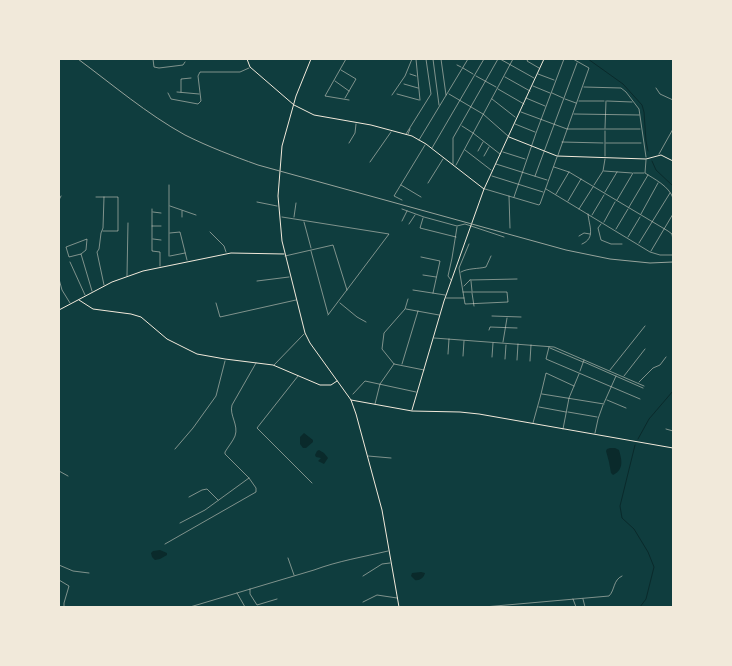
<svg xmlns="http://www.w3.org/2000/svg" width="732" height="666" viewBox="0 0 732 666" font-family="Karla,sans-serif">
<rect width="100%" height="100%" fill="#0f3d3e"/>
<!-- water -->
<path fill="#0a2a2b" d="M304,433L313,440V442L306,448H303L300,444V437Z
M610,448H615L619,450C622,460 624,470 613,475L611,473L609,462L606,451L607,449Z
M319,450L324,453L328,458L324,464L318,461L321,458L316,457L315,455L317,451Z
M160,550L167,553V555L160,559L155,560L152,557L151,553L153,551Z
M421,572L425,573C424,578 419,581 415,580L411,576L412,573Z"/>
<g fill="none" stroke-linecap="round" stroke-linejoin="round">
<!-- stream -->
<path stroke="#0a2a2b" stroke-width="1" d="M588,59L623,84L642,105L644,112L646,141L648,151
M652,161L656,170L673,186
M638,439L649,419L673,391
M635,445L620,506L622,518L634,529L648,552L654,567L646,599L640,607"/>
<!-- service -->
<path stroke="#f1e9da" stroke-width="0.5" d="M656,88L660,94L673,100
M550,348L583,362
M610,370L645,326
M624,376L645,349"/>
<!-- minor -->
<path stroke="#f1e9da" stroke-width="0.5" d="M153,59L154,67L159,68L183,65L185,62
M346,59L325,96L349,100
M416,59L420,100
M433,59L439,105
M441,59L446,95
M500,59L534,78
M528,59L527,61L539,68
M457,65L461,67
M463,68L473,74
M341,70L356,79L345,98
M410,74L416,76
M538,74L554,80
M476,76L496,87
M505,77L530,91
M335,81L349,91
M404,84L418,88
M533,86L550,93
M584,87L621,88L626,92L639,109L646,157
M498,89L524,104
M177,92L199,94
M181,92V79L191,78
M168,93L171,99L198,104L201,101L198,76L200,72H240L249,68
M552,93L563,98
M397,94L419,100
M449,94L483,114L508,136
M392,95L405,76L412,59
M526,98L545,106
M492,99L515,117
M565,99L576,103
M579,101H604
M607,101L632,102
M521,112L567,129H640
M574,114L639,115
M515,124L535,132
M462,126L473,133L500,154
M605,128L606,101
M406,134L431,94L426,59
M408,134L410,129
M419,140L468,59
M562,142L603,143
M349,143L355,133L356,124
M606,143H641
M432,148L484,59
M465,150L491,170
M478,151L483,142
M503,152L525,159
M659,154L673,129
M558,155L589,68L573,59
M484,156L489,147
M605,156V131
M646,160L645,173C654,179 669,186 673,198
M370,162L391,132
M453,164V138L498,59
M496,164L547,180
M456,165L513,59
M554,167L569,172L668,231L672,234L673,240
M604,171L632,173
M634,173H644
M492,176L543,192
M535,176L577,63
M428,183L443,159
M169,185V256
M401,185L421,197
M594,185L603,171L605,159
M485,189L539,205L540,204L557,157
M546,189L650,252L660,255H673
M605,192L617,172
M556,194L569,172
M509,196L510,228
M96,197H118V231H103
M514,197L536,133L564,59
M59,200L61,196
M402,200L394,196L425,145
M617,200L633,173
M568,201L581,179
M257,202L277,206
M170,206L196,215
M629,207L648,175
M152,209V251L160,252V266
M402,209L424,217L457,226L465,224L504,237
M579,209L593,187
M153,212L161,213
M641,214L658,183
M592,215L604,195
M182,217V211
M282,217L389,234L328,315
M294,217L296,203
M423,218L420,228L456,237
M402,221L407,211
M304,222L311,248
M604,222L615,202
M409,224L415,215
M601,224L598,228L601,240L611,244H622
M152,226H161
M616,229L628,209
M210,232L224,246L226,252
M170,233L180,232L187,260
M579,236L584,233L590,234
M628,237L640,217
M153,239L161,240
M639,243L670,193
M582,244C596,238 589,226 588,214
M311,251L328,314
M651,251L673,214
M81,254L86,250L87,239L66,247L69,257L81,254L92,291
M170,256L185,253
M285,256L333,245L347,290
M421,257L440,261L433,293
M70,262L85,295
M461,272C468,268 478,269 486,267L491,256
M423,275L436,277
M127,276L128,223
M59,279L62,290L70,303
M451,280L448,276L452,258L457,227
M470,280L517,279
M257,281L289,277
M471,281L472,291
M104,285L97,252L99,249L101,233L103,228L104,197
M464,286L470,280
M413,290L445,295
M463,292H507L508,302L465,304L459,268L469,244
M472,293L474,306
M446,298H464
M408,299L405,309L384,333L382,349L394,364L424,370
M216,303L220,317L296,300
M340,303L357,317L366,322
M406,309L439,315
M492,316L521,317
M489,330L490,327L517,328
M434,338L554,347L644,386
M503,342L507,318
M549,347L546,359L640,399
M448,354L449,339
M463,356L464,341
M492,357L493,343
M505,359L506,345
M517,360L518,344
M530,361L531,345
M584,362L643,388
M402,364L418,311
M274,365L304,334
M580,371L584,360
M298,376L257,428L312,483
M639,382L653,368L660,365L666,357
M353,394L365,381L416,392
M542,394L604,404
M607,400L626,408
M604,403L616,376
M375,404L380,384L394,364
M539,407L566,412
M568,412L597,417
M533,423L541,394L546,373L574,386
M563,429L569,398L579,374
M666,429L673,431
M595,433L598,419L603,405
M175,449L193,428L216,396L225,361
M368,456L391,458
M59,471L68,476
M189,497L202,490L207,489L218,500
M180,523L205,510L249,478
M165,544L256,492V488L249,478L225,454V452C228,447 233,441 235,436C239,425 229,415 232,405L256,363
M288,558L294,575
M59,565L73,571L89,573
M363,576L382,564L390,563
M59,580L69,586L64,603V607
M250,589V594L257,605L277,599
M237,593L245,607
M573,599L576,607
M583,599L585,607
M363,602L377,595L397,598
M190,607L314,570C338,561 363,557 388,551
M484,607L609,596C615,590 613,580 622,576"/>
<!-- tertiary -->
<path stroke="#f1e9da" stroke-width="1" d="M247,59L250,67L294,105L314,115L371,125L412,136L426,144L484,189
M509,137L557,156L646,159L661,155L673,161
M79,300L93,309L131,314L141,317L167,339L197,354L225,359L273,365L320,385H331L337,381
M412,410L444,301L484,189L544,59"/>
<!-- secondary -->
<path stroke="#f1e9da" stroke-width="1" d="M311,59L296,96L282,146L278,196L282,241L305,333L310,343L351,400L356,414L382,510L399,607
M59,310L112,282L143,271L231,253L284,254
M351,400L412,411L460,412L479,414L673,448"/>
<!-- rail -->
<path stroke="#97a49c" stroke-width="1" d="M78,59C113,85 147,114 185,135C209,147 233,156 258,165L566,250L610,259L650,263L673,262"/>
</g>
<!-- border -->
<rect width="732" height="666" fill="none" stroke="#f1e9da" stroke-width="120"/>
</svg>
